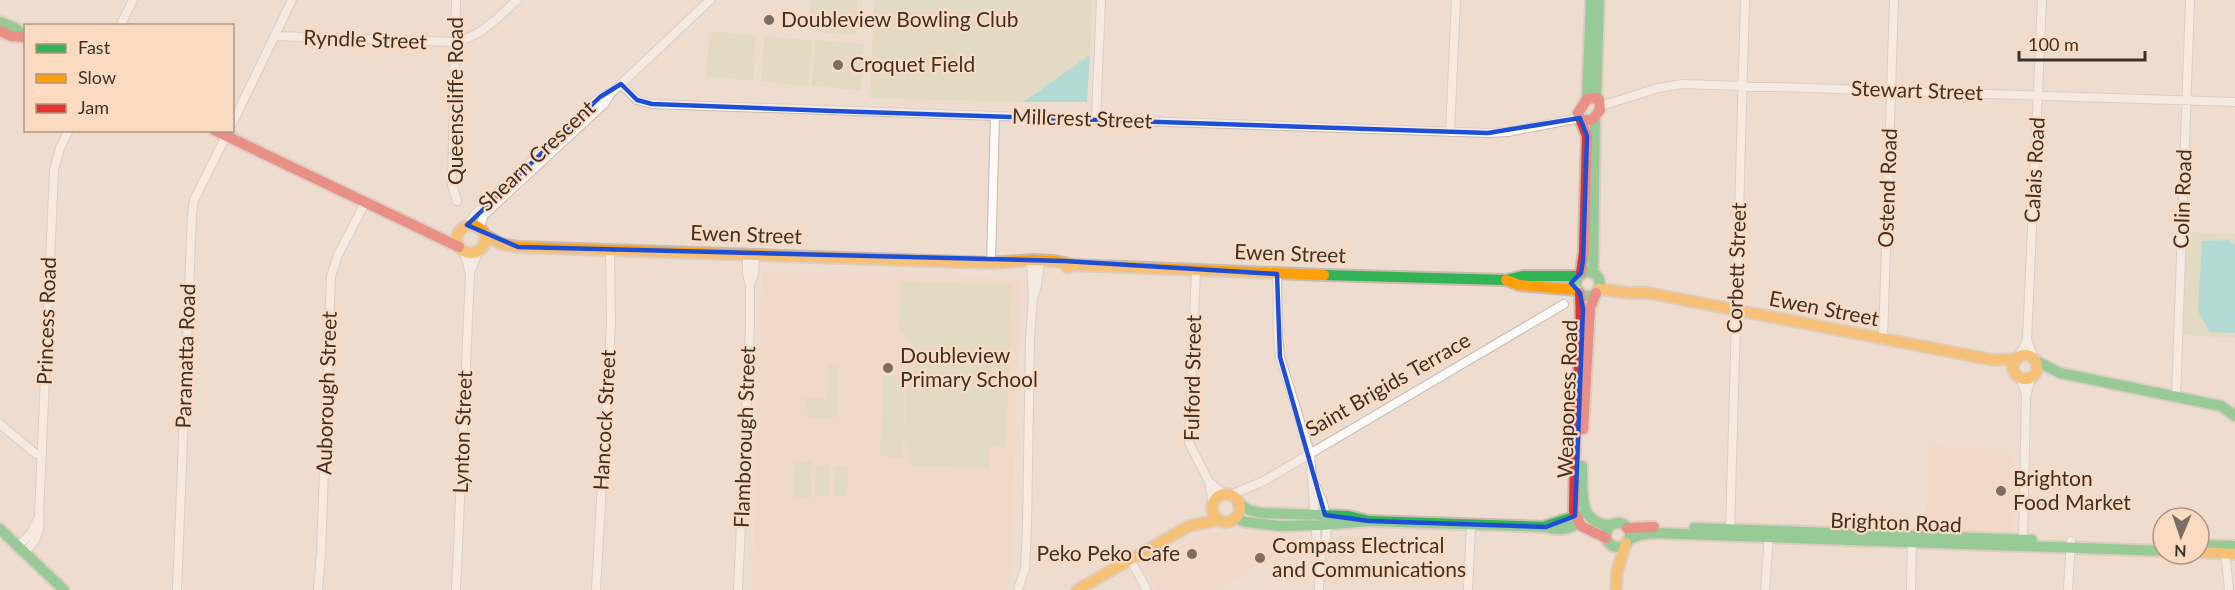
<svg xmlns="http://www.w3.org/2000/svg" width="2235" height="590" viewBox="0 0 2235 590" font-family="Lato,sans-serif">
<rect width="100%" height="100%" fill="#eedccf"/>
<!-- built -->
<path fill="#f4d6c0" d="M762,271L1021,279L1010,590H752Z
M1929,444L2013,454L2012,526L2008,535L1925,532Z
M1214,532L1302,534L1305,538L1216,590H1156L1143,567L1199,536Z"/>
<!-- green -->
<path fill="#d2d8b1" d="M811,0H858L855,35L808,31Z
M874,0H1092L1090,55L1023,102L870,98Z
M710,31L756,36L753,81L706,76Z
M765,36L812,41L808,86L761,81Z
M816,40L864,44L860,90L812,86Z
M2186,232L2235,234V338L2184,335Z
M901,281L1012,285L1006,447H990V468L911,466C911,458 906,450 904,442L906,372L912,362L914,361L915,352L899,327Z
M829,365H838L837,417L810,418L803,398L827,399Z
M905,373L903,458L880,456L883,376H898Z
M794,461H812L811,498L793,497Z
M816,465H830L829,496L815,495Z
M834,466H848L847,496H833Z
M1339,536L1382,538L1380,551L1370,550L1369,547L1359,546L1355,557L1354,552L1349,550L1343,558H1335V541Z"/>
<!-- water -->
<path fill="#6cd5dc" d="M1090,55L1087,102H1023Z
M2229,240L2235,245V333L2210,332L2198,311L2202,241Z"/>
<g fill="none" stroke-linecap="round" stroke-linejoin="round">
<defs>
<path id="street" d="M456,0L452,185L457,201
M120,26L133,0
M275,36L455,42C483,35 496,19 517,0
M621,84L637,100L652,104L1488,133L1508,132L1580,118
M1601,106L1658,88L1683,84L2235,102
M1096,118L1101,0
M232,124L292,0
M1450,132L1456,0
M467,225L475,214L600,97L612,92L621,84L710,0
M480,227L484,215L605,103L611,93
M991,263L995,116
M1196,270L1189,443L1209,482L1224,494
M470,273L478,252
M1277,274L1278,337L1280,357L1310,453L1317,545L1321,554L1319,590
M750,285L754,275L755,255
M1034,295L1037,286L1040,261
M1883,340L1894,0
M2019,356L2027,340
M2034,358L2027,340L2042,0
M2020,378L2026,394
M2176,397L2190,0
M0,424L36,454L42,455
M1209,482L1213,504
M1313,482C1326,502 1332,532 1321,554
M1230,495L1262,482L1564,304
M1730,532L1745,0
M2023,542L2026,396L2031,378
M18,546L31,533L38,519
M2225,550L2229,590
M25,552C37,540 41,532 39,515L54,170L60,148L69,130
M1130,559L1147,590
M177,590L192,214L194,200L229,130
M318,590L321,553L331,276L338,255L365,203
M456,590L470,274L464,251
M596,590L611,323L610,250
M738,590L750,327V285L747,274V255
M1018,590L1025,569L1027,527L1030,338L1033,297L1031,261
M1468,590L1471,524
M1765,590L1769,535
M1911,590L1912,538
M2068,590L2071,541"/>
<path id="fast" d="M0,22L15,28L26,38
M1596,98L1599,0
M1587,99L1591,0
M1576 284a12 12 0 1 1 24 0a12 12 0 1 1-24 0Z
M1593,272L1595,118
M1324,275L1506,280L1524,276H1578
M2036,361L2060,373L2221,406L2235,416
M1582,466C1583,491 1577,525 1611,525
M1239,504L1249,510L1261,513L1348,516L1365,520
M1235,518L1246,522L1280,526L1321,525L1369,521L1546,527C1558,531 1567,530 1578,523
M1606 535a12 12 0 1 1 24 0a12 12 0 1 1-24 0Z
M1546,526L1580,515
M1694,528L2032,540
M0,529L64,590
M1628,540L1640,535L1654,533L2163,551
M2199,545L2235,546"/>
<path id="slow" d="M457 239a14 14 0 1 1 28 0a14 14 0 1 1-28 0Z
M485,235L501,244L518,247L991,263L1032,260L1055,261L1073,265
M1067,267L1073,265L1324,275
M1506,280L1519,285L1577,290
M1599,289L1630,293H1649L1993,360L2017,359
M2013 367a12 12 0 1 1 24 0a12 12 0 1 1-24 0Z
M1212 508a14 14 0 1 1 28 0a14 14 0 1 1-28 0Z
M2199,552L2235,554
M1077,590L1189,526L1219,520
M1616,590L1617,571L1626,543"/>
<path id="jam" d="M0,31L11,36L24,37
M214,130L459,247
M1581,273L1584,252L1587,136L1578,113L1587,99L1596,98L1599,100L1600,110L1592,120H1582
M1580,293C1582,323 1580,351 1578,381C1575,424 1575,468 1574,511L1581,526L1606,538
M1583,429L1590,308L1596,293
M1627,528L1654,527"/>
</defs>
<!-- street casing -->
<use href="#street" stroke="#c8bab0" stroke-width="10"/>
<!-- fast casing -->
<use href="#fast" stroke="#c8bab0" stroke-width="14"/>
<!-- slow casing -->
<use href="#slow" stroke="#c8bab0" stroke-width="14"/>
<!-- jam casing -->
<use href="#jam" stroke="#c8bab0" stroke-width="14"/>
<!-- street -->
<use href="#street" stroke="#fcfaf8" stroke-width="8"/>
<!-- fast -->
<use href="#fast" stroke="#30b455" stroke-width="10"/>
<!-- slow -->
<use href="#slow" stroke="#ff9f0a" stroke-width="10"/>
<!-- jam -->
<use href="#jam" stroke="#e5322d" stroke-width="10"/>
</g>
<!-- marked area -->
<path d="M0 0H2235V590H0ZM621,84L637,100L652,104L833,111L1488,133L1580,118L1587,136L1583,261L1581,273L1571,283L1580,293L1583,309L1575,516L1546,527L1369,521L1325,515L1280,357L1277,274L1064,261L518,247L467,225L600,97Z" fill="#eedccf" fill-opacity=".55" fill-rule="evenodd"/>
<path fill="none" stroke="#1d4ed8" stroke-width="4.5" stroke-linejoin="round" d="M621,84L637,100L652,104L833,111L1488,133L1580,118L1587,136L1583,261L1581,273L1571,283L1580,293L1583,309L1575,516L1546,527L1369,521L1325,515L1280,357L1277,274L1064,261L518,247L467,225L600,97Z"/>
<!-- markers -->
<g fill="#7c6d62" stroke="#fbdac2" stroke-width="2">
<circle cx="769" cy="20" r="6"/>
<circle cx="838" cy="65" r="6"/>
<circle cx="888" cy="368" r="6"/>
<circle cx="2001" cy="491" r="6"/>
<circle cx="1192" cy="554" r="6"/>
<circle cx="1260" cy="558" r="6"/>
</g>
<g text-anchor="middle" stroke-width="4.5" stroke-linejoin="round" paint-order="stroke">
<!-- poi labels -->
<g font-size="21" fill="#3e3128" stroke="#fbdac2" text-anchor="start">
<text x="781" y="27">Doubleview Bowling Club</text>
<text x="850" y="72">Croquet Field</text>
<text x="900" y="363">Doubleview<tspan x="900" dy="24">Primary School</tspan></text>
<text x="2013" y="486">Brighton<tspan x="2013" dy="24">Food Market</tspan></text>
<text x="1272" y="553">Compass Electrical<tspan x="1272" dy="24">and Communications</tspan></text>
<text x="1180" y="561" text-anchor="end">Peko Peko Cafe</text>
</g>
<!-- street labels -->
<g font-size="21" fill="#3e3128" stroke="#fbdac2">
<text transform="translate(365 40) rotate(2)" y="7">Ryndle Street</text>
<text transform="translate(1917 91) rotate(2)" y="7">Stewart Street</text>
<text transform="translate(456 101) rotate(-90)" y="7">Queenscliffe Road</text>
<text transform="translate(1082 119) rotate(2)" y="7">Millcrest Street</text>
<text transform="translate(537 156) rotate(-43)" y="7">Shearn Crescent</text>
<text transform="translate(2035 170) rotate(-87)" y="7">Calais Road</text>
<text transform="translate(1888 188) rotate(-88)" y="7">Ostend Road</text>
<text transform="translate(2183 199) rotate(-88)" y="7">Colin Road</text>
<text transform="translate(746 235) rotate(2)" y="7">Ewen Street</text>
<text transform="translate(1290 254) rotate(2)" y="7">Ewen Street</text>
<text transform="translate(1737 268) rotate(-88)" y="7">Corbett Street</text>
<text transform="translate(1824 309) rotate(11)" y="7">Ewen Street</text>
<text transform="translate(47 321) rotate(-88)" y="7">Princess Road</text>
<text transform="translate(186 356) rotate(-88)" y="7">Paramatta Road</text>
<text transform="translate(1193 378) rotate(-89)" y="7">Fulford Street</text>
<text transform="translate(1388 385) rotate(-30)" y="7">Saint Brigids Terrace</text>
<text transform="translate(327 393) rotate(-88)" y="7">Auborough Street</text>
<text transform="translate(1568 399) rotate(-88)" y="7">Weaponess Road</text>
<text transform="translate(605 420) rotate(-87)" y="7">Hancock Street</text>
<text transform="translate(463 432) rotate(-88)" y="7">Lynton Street</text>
<text transform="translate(745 437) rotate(-88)" y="7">Flamborough Street</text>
<text transform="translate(1896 523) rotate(2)" y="7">Brighton Road</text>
</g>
</g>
<!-- legend -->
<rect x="24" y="24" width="210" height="108" fill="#fbdac2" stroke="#af9684" stroke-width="1.5"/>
<rect x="36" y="44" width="30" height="9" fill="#30b455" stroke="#af9684" stroke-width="1.5"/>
<text x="78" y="54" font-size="18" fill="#3e3128">Fast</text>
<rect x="36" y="74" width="30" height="9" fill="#ff9f0a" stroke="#af9684" stroke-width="1.5"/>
<text x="78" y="84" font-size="18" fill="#3e3128">Slow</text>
<rect x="36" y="104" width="30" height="9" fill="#e5322d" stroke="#af9684" stroke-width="1.5"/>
<text x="78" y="114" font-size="18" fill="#3e3128">Jam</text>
<!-- north arrow -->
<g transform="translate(2181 536) rotate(182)"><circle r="28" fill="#fbdac2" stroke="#af9684" stroke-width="1.5"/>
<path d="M0-4.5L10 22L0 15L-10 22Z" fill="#7c6d62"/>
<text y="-9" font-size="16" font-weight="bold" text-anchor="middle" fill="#3e3128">N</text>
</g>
<!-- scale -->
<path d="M2019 51v9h126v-9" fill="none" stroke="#3e3128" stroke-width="3"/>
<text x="2028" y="51" font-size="18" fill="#3e3128" stroke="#fbdac2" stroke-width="4.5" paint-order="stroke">100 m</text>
</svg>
